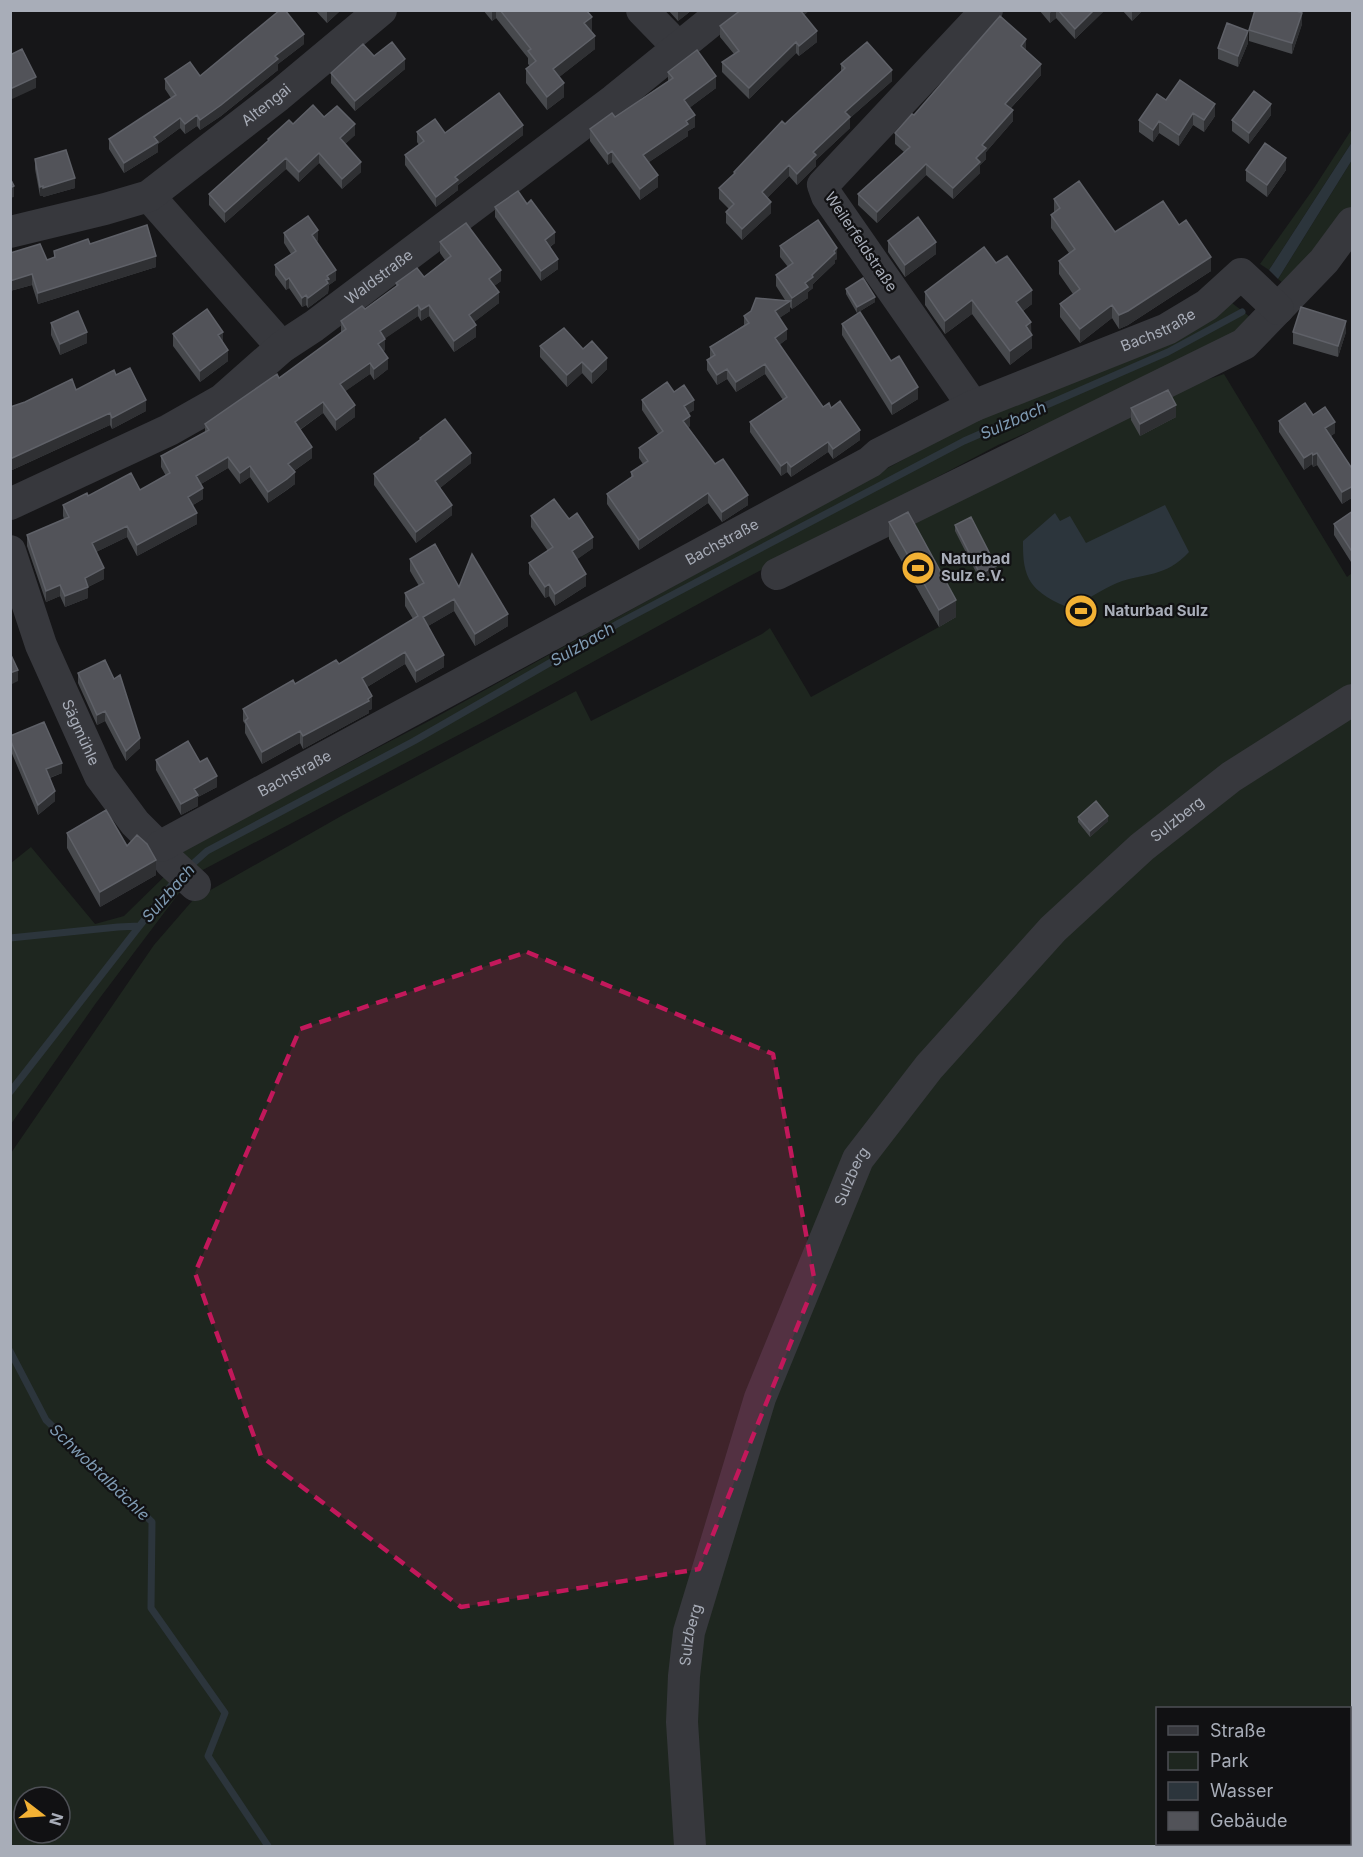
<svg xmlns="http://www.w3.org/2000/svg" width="1363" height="1857" viewBox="0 0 1363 1857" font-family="Inter,sans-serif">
<rect width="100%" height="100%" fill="#161618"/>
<!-- green -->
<path fill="#1e261f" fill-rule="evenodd" d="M1352,129V142L1269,270L1260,264L1314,188Z
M1352,160V198L1351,211L1284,284L1278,279Z
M1232,303L1254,320L1234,337L1082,409L998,445L731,586L485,721L197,873L180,855L184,849L429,721L975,420Z
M1224,374L1347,577L1352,573V687L1225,770L870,1132L695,1585L680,1846H11V1153L154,945L193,900L343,815L576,691L591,721L762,634L770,628L811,697L939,627L887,535L1180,389ZM24,1797H60V1833H24Z
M1352,715V1846H699L697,1658L806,1297L834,1231L886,1141L1042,957L1186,826ZM1158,1708H1350V1844H1158Z
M31,847L95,924L124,916L168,873L182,889L96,1003L11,1124V863Z"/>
<!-- water -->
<path fill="#2c353c" d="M1352,142V160L1278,279L1269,270Z
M1165,505L1189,552C1165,578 1146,572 1117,583C1101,590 1086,600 1071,608C1057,604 1036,593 1029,579C1023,567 1023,554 1023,541L1055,513L1060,521L1070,516L1086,543Z"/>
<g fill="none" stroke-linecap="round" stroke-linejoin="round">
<!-- stream -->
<path stroke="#2c353c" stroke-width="7" d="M187,869L207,851L414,741L619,623L964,441L1168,352L1242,312
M10,938L118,927L139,926
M10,1092L177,878
M10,1351L46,1420L152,1522L151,1608L225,1713L208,1756L268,1846"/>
<!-- minor -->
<g stroke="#37383d" stroke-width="32">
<path d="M642,10L679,48"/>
<path d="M149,196L282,347"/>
<path id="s1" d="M10,232L105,209L149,196L278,96L381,10"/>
<path d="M973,406L827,196L823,185L987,10"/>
<path id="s2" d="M10,504L169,430L222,400L282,347L314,326L614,100L725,10"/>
<path id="s3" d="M10,551L41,645L100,776L135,823L152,840L161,846L170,862L195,885"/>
<path d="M777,574L1244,344L1324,261L1352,223"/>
<path id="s4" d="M161,846L870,462L879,454L973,406L1167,329L1207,305L1241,274L1278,309"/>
<path id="s5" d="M690,1846L682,1722L684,1676L689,1632L760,1398L858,1159L929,1067L1053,929L1142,847L1231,777L1352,700"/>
</g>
</g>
<!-- wall -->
<path fill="#47494d" d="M315,10H341L327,23Z
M483,10H586L592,30L591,31L595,49L559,77L564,97L547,110L526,83V69L530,66L528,64V58L496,18L492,21Z
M668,10H692L678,21Z
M1039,10H1105L1075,39L1056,18L1050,23Z
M1122,10H1143L1132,21Z
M804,15L817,42L799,56L796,53L749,99L722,72V62L734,54L720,37V26Z
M1302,24L1292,54L1249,41V30Z
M1248,43L1238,67L1218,59V48Z
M304,44L278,64V70L221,116L200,130L197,126L185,134L180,128L158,144V152L124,173L109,149V139L171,98L165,89V79L200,76Z
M1026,51L1041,75L1011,108L1013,121L986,152V159L980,165V173L953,199L926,175L877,223L858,205V194L904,152L895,144V133L914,115Z
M374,56L405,69L355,111L331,83V73Z
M841,64L892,81L850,118V128L816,160V166L797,185L789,176L767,198L771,213L742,240L726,223V212L729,209L719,199V188L734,175V172L841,72Z
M668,72L716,88L689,108L695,127L688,131V136L649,162L658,187L640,200L612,162L608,165L590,141V129L615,117L668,81Z
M1166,100L1215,116L1204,132L1193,125L1179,146L1159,133L1153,142L1139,132V120Z
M1271,115L1249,144L1232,131V120Z
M324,117L355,135L345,144L361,172L342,189L319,163L299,182L286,169L225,223L209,205V194L268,141V139L293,124Z
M417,132L445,133L523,135L458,185V190L436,207L405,165V155L419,145L417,142Z
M35,159L75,188L43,197V196H40L35,169Z
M1246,170H1286L1267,197L1246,181Z
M1054,199L1115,232L1179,225L1211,271L1128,325L1119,329L1112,318L1080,343L1060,317V304L1073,294L1059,274V261L1069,253L1051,228V215L1054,213Z
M495,207L555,243L550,247L558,269L541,281L495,217Z
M284,233L318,240L317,241L336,280L329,285L328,293L308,308L306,305L302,307L289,288L286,290L275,275V265L291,254L284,243Z
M888,241L936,254L905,277L888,252Z
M440,242L501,281L494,286L499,303L474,322L476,337L454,352L429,316L421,321L418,316L385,338V350L383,351L388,369L374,380L370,374L345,391L355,417L336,431L323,413L300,430L312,458L294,471L295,484L287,490L268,503L250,477L240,484L228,468L201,484L203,499L193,505L197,524L137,556L127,537L96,552L104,579L88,587V598L65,607L60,596L46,602L27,546V535L64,519L63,516V505L88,496L140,490L166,476L161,467V456L205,432V424L279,378L341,333V321L365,309L396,286V283L424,277L445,260L440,253Z
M90,244L156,267L38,304L32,285L10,291V253L47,260L54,257V251Z
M780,246L837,259L835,260V263L813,284V288L808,292V298L792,309L790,307V311L779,318L787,339L779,345L823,407L831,408L860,440L833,459L828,452L791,477L787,472L781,476L750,432V422L783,400L765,374L736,392L727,379L717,385L707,370V360L710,358V347L744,325V316L785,300L776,286V275L788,267L780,257Z
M996,263L1032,304L1023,311L1031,333L1032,348L1010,365L972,314L945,334L925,305V292Z
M846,289L875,302L857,313L846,294Z
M51,323L87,343L60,355L51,335Z
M842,324L891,361L918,399L892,415L842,335Z
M1293,332H1346L1338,357L1293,344Z
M173,334L223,343L228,361L200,382L173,346Z
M540,346L583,349L607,369L592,384L582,373L567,387L540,357Z
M116,375L146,411L112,429L110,425L10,471V407L76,390Z
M674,392L694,410L689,413L690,426L688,427L715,464L748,505L722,522L708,503L639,550L607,504V494L631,478V472L643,464L639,458V448L658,434L642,410V400Z
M1131,408L1176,417L1140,436L1131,420Z
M1313,415L1335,433L1331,436L1353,470V497L1342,504L1317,465L1313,467L1312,464L1304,470L1279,432V421Z
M420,438L471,463L440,488L452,515L416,543L374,485V474L420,440Z
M1353,511V561L1351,562L1334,535V524Z
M531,516L569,519L593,548L577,559L586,586L555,606L549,596L545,598L529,574V563L548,551L531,527Z
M889,522L956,617L939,627L889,539Z
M955,525L996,572L980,580L955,531Z
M410,559L459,587L508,626L475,646L454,611L428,626L444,667L416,683L405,664L367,687L372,709L369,710V713L303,749L300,743L262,764L245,733V724L243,721V709L339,664L413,619L405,606V593L419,586L410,571Z
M78,673L140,748L126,761L105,721L97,725L78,683Z
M10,736L62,773L50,778L55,801L38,815L10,749Z
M156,760L200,762L217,787L198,797V806L181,815L156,770Z
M1078,817L1108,821L1090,837L1078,822Z
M67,833L127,846L156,875L100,907L67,848Z"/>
<!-- shaded-wall -->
<path fill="#2f3033" d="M329,10H341L327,23V12Z
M492,10H496V18L492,21Z
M680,10H692L678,21V12Z
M799,10H810L799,20Z
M1053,10H1056V18L1050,23V13Z
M1094,10H1105L1075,39V29Z
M1132,10H1143L1132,21Z
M1302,13V24L1292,54V43Z
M592,17V30L584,36V23Z
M817,31V42L799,56V46Z
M1248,31V43L1238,67V56Z
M304,34V44L278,64V70L221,116L200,130V120L275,56Z
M595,36V49L553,82V69Z
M1026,39V50L1021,46Z
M796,42V53L749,99V88Z
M405,59V69L355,111V101Z
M1041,64V75L1005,114V104Z
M892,70V81L850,118V128L816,160V166L797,185V174L845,112Z
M716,76V88L684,112V100Z
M36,77V88L10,100V89Z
M564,83V97L547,110V97Z
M1215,104V116L1204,132V120Z
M1271,104V115L1249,144V133Z
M1013,110V121L986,152V159L980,165V173L953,199V188L976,158L982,145Z
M1193,113V125L1179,146V135Z
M197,115V126L185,134V124Z
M695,115V127L688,131V136L643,166V155Z
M180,118V128L158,144V152L124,173V163L154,137Z
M1159,121V133L1153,142V130Z
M355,124V135L340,149V138Z
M523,125V135L458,185V190L436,207V197L455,177Z
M612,151V162L608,165V154Z
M319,153V163L299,182V172Z
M286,158V169L225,223V212Z
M1286,158V170L1267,197V185Z
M361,162V172L342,189V179Z
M926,164V175L877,223V212Z
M789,165V176L762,203V192Z
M658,175V187L640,200V189Z
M75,178V188L43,197V188Z
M14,186V197L10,198V188Z
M43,186V196H40V187Z
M771,202V213L742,240V229Z
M318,230V240L312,244V235Z
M555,232V243L545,250V240Z
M936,242V254L905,277V265Z
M837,248V259L835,260V263L813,284V288L808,292V298L792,309V298L834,251Z
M156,256V267L38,304V293Z
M1211,257V271L1128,325L1119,329V315Z
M558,259V269L541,281V271Z
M336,270V280L329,285L328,293L308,308V298L327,276Z
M501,270V281L489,290V279Z
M32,274V285L10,291V281Z
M289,278V288L286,290V280Z
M1032,290V304L1016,316V302Z
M499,292V303L469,326V315Z
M306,295V305L302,307V298Z
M875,297V302L857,313V307Z
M972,300V314L945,334V321Z
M790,301V311L775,321V311Z
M418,305V316L380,342V331Z
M429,305V316L421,321V310Z
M1112,305V318L1080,343V329Z
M1346,321V332L1338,357V346Z
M1031,322L1032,348L1010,365V351L1026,326Z
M476,325V337L454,352V341Z
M787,329V339L775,348V338Z
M87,332V343L60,355V344Z
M223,332V343L218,335Z
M385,339V350L378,355V344Z
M228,350V361L200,382V371Z
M388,358V369L374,380V369Z
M607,358V369L592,384V372Z
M582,362V373L567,387V375Z
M370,363V374L340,395V384Z
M765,364V374L736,392V382Z
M727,369V379L717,385V375Z
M918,387V399L892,415V404Z
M146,400V411L112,429V418Z
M694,400V410L684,416V406Z
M323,402V413L295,433V422Z
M355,405V417L336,431V420Z
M1176,405V417L1140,436V424Z
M110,413V425L10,471V459Z
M690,416V426L683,431V421Z
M1335,422V433L1325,440V428Z
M860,430V440L833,459V449Z
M828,442V452L791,477V467Z
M312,447V458L288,475V464Z
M471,453V463L435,492V481Z
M1312,453V464L1304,470V458Z
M1317,453V465L1313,467V455Z
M228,457V468L196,487V476Z
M787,462V472L781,476V466Z
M250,466V477L240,484V473Z
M295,472V484L268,503V492Z
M1353,486V497L1342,504V492Z
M203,488V499L188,508V497Z
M708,493V503L639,550V540Z
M748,495V505L722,522V512Z
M452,505V515L416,543V532Z
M197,513V524L137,556V545Z
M127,526V537L92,554V543Z
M593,537V548L572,563V551Z
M1353,549V561L1351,562V550Z
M996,566V572L980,580V574Z
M104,568V579L88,587V598L65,607V596L85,578Z
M586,574V586L555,606V594Z
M549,584V596L545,598V587Z
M60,585V596L46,602V591Z
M454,599V611L423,629V617Z
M956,600V617L939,627V610Z
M508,614V626L475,646V634Z
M405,652V664L362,690V678Z
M444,655V667L416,683V671Z
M18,670V681L10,685V673Z
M372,696V709L369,710V713L303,749V736Z
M105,711V721L97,725V715Z
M300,731V743L262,764V752Z
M140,738V748L126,761V751Z
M62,763V773L46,779V769Z
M217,776V787L198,797V806L181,815V804L194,789Z
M55,791V801L38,815V805Z
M1108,816V821L1090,837V831Z
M156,860V875L100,907V892Z"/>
<!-- building -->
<path fill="#525359" stroke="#5f6168" stroke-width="1.5" d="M280,10H285L304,34L275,56L278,59L221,105L200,120L197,115L185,124L180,118L154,137L158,142L124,163L109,139L176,95L165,79L190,62L200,76Z
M500,10H586L592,17L584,23L595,36L553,69L564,83L547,97L526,69L536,61L528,51L531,49Z
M741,10H800L817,31L799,46L796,42L749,88L722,62L739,51L720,26Z
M1058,10H1094L1075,29Z
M1255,10H1294L1302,13L1292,43L1249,30Z
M1000,16L1026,39L1021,46L1041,64L1005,104L1013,110L982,145L986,148L976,158L980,162L953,188L926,164L877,212L858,194L910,147L895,133L912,114L914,115Z
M1227,23L1248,31L1238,56L1218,48Z
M392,42L405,59L355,101L331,73L363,44L374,56Z
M867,42L892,70L845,112L850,117L813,152L816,155L797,174L789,165L762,192L771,202L742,229L726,212L734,204L719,188L735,173L734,172L782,121L785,124L845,68L841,64Z
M22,49L36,77L10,89V55Z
M697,50L716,76L684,100L695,115L686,121L688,124L643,155L658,175L640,189L612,151L608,154L590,129L612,113L615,117L673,78L668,72Z
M1180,80L1215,104L1204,120L1193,113L1179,135L1159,121L1153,130L1139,120L1157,94L1166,100Z
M1254,91L1271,104L1249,133L1232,120Z
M499,93L523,125L455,177L458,180L436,197L405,155L424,141L417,132L435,119L445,133Z
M313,105L324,117L337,106L355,124L340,138L361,162L342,179L319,153L299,172L286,158L225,212L209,194L269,140L268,139L289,120L293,124Z
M1265,143L1286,158L1267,185L1246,170Z
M66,150L75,178L43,188V186L40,187L35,159Z
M10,178L14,186L10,188Z
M1079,181L1115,232L1163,201L1179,225L1186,220L1211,257L1128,311L1119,315L1112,305L1080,329L1060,304L1080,289L1059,261L1075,249L1051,215L1060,208L1054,199Z
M518,191L527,204L531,200L555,232L545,240L558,259L541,271L495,207Z
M308,216L318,230L312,235L336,270L327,276L329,279L326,280L328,283L308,298L306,295L302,298L289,278L286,280L275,265L296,251L284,233Z
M918,217L936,242L905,265L888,241Z
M818,220L837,248L834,251L835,253L812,275L813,277L805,283L808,287L792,298L776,275L793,263L780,246Z
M466,223L501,270L489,279L499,292L469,315L476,325L454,341L429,305L421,310L418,305L380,331L385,339L378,344L388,358L374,369L370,363L340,384L355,405L336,420L323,402L295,422L312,447L288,464L295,472L287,479L268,492L250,466L240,473L228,457L196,476L203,488L188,497L197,513L137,545L127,526L92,543L104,568L85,578L88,587L65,596L60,585L46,591L27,535L69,517L63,505L87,493L88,496L131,473L140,490L170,473L161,456L209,430L205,424L277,374L279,378L346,329L341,321L362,306L365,309L398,285L396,283L417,268L424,277L451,256L440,242Z
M147,225L156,256L38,293L32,274L10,281V253L40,244L47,260L55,257L54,251L88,239L90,244Z
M984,247L996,263L1007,256L1032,290L1016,302L1031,322L1026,326L1032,335L1010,351L972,300L945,321L925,292Z
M863,278L875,297L857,307L846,289Z
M756,298L790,301L775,311L787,329L775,338L823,407L829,403L831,408L840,401L860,430L833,449L828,442L791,467L787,462L781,466L750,422L787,397L765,364L736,382L727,369L717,375L707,360L715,355L710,347L749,323L744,316L751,311Z
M1301,307L1346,321L1338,346L1293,332Z
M207,309L223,332L218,335L228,350L200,371L173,334Z
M78,311L87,332L60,344L51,323Z
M860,312L891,361L899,356L918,387L892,404L842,324Z
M564,328L583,349L592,341L607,358L592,372L582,362L567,375L540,346Z
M130,368L146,400L112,418L110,413L10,459V407L25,402L72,379L76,390L114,370L116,375Z
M667,382L674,392L684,385L694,400L684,406L690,416L683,421L715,464L723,459L748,495L722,512L708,493L639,540L607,494L633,476L631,472L648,461L639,448L663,431L642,400Z
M1168,390L1176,405L1140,424L1131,408Z
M1305,403L1313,415L1325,407L1335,422L1325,428L1353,470V486L1342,492L1317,453L1313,455L1312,453L1304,458L1279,421Z
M445,419L471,453L435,481L452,505L416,532L374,474L421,439L420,438Z
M554,499L569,519L577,513L593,537L572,551L586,574L555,594L549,584L545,587L529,563L553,547L531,516Z
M1353,511V549L1351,550L1334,524Z
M908,512L956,600L939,610L889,522Z
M971,517L996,566L980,574L955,525Z
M435,544L459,587L472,554L508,614L475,634L454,599L423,617L444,655L416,671L405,652L362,678L372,696L368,699L369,701L303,736L300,731L262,752L245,721L248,718L243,709L293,680L295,684L336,660L339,664L418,616L405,593L424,583L410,559Z
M10,653L18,670L10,673Z
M105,660L114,679L120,675L140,738L126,751L105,711L97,715L78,673Z
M44,722L62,763L46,769L55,791L38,805L10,739V736Z
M188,741L200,762L207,758L217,776L194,789L198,795L181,804L156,760Z
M1096,801L1108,816L1090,831L1078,817Z
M106,810L127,846L137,835L147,844L156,860L100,892L67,833Z"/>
<!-- marked area -->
<path fill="#c2185b" fill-opacity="0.2" stroke="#c2185b" stroke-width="4.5" stroke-dasharray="12 8" stroke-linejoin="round" d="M527,952L773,1054L815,1283L699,1569L461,1607L261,1456L195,1273L300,1029Z"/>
<!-- icons -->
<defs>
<symbol id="stadium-disc" viewBox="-11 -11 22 22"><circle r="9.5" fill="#f2b134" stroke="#111113"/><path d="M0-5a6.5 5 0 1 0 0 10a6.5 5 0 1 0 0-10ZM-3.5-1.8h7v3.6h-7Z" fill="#111"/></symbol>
</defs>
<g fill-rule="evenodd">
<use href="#stadium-disc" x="899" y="549" width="38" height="38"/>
<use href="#stadium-disc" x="1062" y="592" width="38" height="38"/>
</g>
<g text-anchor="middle" stroke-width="4.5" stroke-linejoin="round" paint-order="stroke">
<!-- street labels -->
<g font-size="15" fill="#a8adb8" stroke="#111113">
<text dy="5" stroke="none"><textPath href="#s1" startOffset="292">Altengai</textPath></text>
<text transform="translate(861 242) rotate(56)" y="5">Weilerfeldstraße</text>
<text dy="5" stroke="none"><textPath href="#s2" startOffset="436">Waldstraße</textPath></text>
<text dy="5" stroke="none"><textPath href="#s4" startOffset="1124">Bachstraße</textPath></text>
<text dy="5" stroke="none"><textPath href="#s4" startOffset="638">Bachstraße</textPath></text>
<text dy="5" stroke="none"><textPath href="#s3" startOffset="195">Sägmühle</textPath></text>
<text dy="5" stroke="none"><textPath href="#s4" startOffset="152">Bachstraße</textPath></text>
<text dy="5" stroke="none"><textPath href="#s5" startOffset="1185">Sulzberg</textPath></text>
<text dy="5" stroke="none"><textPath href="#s5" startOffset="699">Sulzberg</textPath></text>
<text dy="5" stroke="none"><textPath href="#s5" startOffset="212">Sulzberg</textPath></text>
</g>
<!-- poi labels -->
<g font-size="15" font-weight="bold" fill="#a8adb8" stroke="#111113" text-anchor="start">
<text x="941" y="564">Naturbad<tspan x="941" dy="17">Sulz e.V.</tspan></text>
<text x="1104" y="616">Naturbad Sulz</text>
</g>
<!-- water labels -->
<g font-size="16" font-style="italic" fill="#7f9bb3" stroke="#111113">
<text transform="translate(1013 420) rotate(-24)" y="6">Sulzbach</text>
<text transform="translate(582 644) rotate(-30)" y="6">Sulzbach</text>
<text transform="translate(168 893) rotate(-49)" y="6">Sulzbach</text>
<text transform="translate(100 1472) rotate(44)" y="6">Schwobtalbächle</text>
</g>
</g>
<!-- border -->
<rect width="1363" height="1857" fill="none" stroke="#a8adb8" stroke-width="24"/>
<!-- legend -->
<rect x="1156" y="1707" width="195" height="138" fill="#111113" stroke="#4d4f55" stroke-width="1.5"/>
<rect x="1168" y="1726" width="30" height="9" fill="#37383d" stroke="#4d4f55" stroke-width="1.5"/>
<text x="1210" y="1737" font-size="18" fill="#a8adb8">Straße</text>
<rect x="1168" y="1752" width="30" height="18" fill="#1e261f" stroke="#4d4f55" stroke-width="1.5"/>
<text x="1210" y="1767" font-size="18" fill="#a8adb8">Park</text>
<rect x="1168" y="1782" width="30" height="18" fill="#2c353c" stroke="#4d4f55" stroke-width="1.5"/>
<text x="1210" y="1797" font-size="18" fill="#a8adb8">Wasser</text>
<rect x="1168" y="1812" width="30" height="18" fill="#525359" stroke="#4d4f55" stroke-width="1.5"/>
<text x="1210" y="1827" font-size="18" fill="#a8adb8">Gebäude</text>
<!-- north arrow -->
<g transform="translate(42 1815) rotate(107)"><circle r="28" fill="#111113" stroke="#4d4f55" stroke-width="1.5"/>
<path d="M0-4.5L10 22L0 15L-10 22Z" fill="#f2b134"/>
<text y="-9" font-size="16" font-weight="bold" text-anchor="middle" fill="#a8adb8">N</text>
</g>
</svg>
